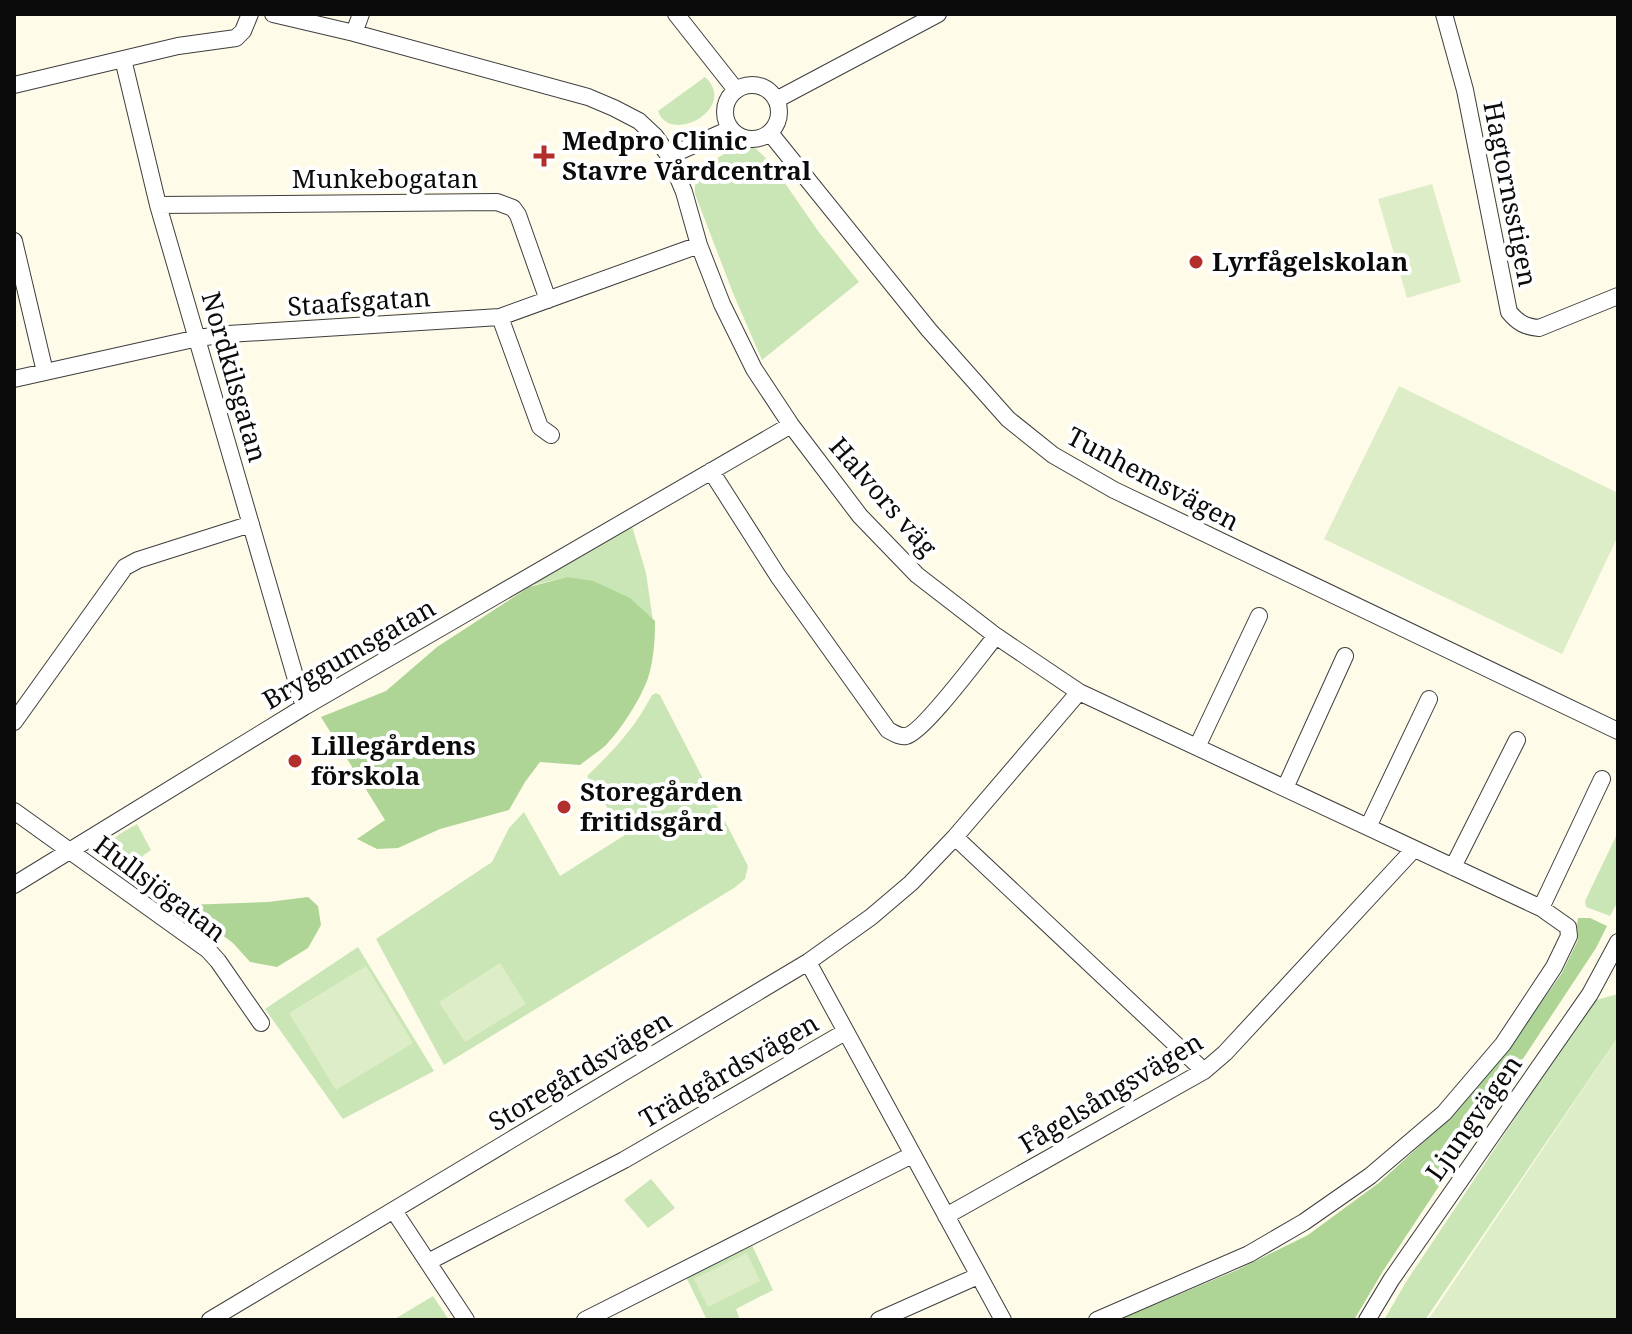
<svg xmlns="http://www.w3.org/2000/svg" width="1632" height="1334" viewBox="0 0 1632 1334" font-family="'Noto Serif',serif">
<rect width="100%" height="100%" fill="#fefbe9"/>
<!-- green -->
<path fill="#cbe6b6" d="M705,77C739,108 670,146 658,111Z
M743,144L755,148L771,163L818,231L859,282L762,360L733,293L695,194C692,166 722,156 743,144Z
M632,526L646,573L653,621L567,577L529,586Z
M656,693L660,695L664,703L748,866L745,879L734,888L444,1065L376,939L492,862L509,828L524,812L560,876L625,835L587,776C614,750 634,729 652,695Z
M137,824L151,850L119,873C90,849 114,837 137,824Z
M1618,832V901L1610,916L1586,907L1585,901Z
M358,947L434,1071L343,1119L265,1009Z
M1618,994V1037L1425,1320H1384L1406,1282L1593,1001Z
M651,1179L675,1208L648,1228L624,1200Z
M752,1245L773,1290L736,1309L740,1320H707L686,1277Z
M433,1296L449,1320H393Z"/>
<!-- forest -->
<path fill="#aed596" d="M567,577L593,581L630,598L655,621C655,638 654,655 650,671C645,693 621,730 605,746C597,753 588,758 580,765L540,762L525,782L509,810L440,829L398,848L377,849L357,839L385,820L321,717L386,691L437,647L529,587Z
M308,897L318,906L321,925L308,948L277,967L250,962L233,943L210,926L185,921L181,912L185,905L268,902Z
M1578,918H1590L1607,926L1596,948L1383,1271L1354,1320H1118L1237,1270L1308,1235L1380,1182L1451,1117L1510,1046L1562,973L1578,940L1577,926Z"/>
<!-- pitch -->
<path fill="#ddedc7" d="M1432,184L1461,282L1407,298L1378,199Z
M1399,386L1618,493V536L1562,654L1324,539Z
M500,963L526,1004L465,1042L439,1002Z
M366,966L413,1043L336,1090L289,1013Z
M1618,1037V1320H1428Z
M747,1253L760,1281L708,1307L694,1279Z"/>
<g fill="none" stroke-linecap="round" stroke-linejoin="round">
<defs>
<path id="minor" d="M273,14L354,33L588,97L614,108L639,121L655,136L669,156L684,192L699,245L722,304L754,369L791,425L860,516L917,575L996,636L1079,692L1541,908L1568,927L1569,936L1554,967L1503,1044L1444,1113L1370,1176L1304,1222L1249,1254L1097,1320
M676,14L736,90
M1444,14L1465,90L1509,312C1518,323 1526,327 1539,328L1618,296
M354,33L361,14
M123,59L158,205L304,707
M725 112a27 27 0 1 1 54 0a27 27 0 1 1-54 0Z
M14,85L178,46L236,38L243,31L250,14
M776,100L938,14
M770,133L929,330L1008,419L1053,455L1114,490L1618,731
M669,156L730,129
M158,205L497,202L513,208L518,215L548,300
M14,241L45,372
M500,317L540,427L551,435
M14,379L198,338L228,334L500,317L699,245
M711,471L778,576L888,730C894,733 899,737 906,736C923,733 981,654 996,636
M14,722L125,567L138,560L251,524
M1197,747L1259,616
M1285,788L1345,656
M14,811L208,950L218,961L261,1023
M1368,827L1429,699
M955,837L1204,1071
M1453,867L1517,740
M14,885L304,707L791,425
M1541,908L1602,779
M808,962L1003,1320
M394,1211L466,1320
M946,1216L1204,1071L1225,1053L1414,849
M428,1262L624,1160L845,1032
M210,1320L808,962L871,917L911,883L955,837L1079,692
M585,1320L912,1155
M879,1320L978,1276
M1367,1320L1391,1280L1590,994L1618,942"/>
</defs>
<!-- minor casing -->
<use href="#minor" stroke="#3e3e3e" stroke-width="18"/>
<!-- minor -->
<use href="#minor" stroke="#fff" stroke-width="16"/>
</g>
<!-- markers -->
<g fill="#b22f2b" stroke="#fff" stroke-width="3">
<path d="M540 144h8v8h8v8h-8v8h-8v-8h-8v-8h8z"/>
<circle cx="1196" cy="262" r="8"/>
<circle cx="295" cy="761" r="8"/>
<circle cx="564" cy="807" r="8"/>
</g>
<g text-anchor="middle" stroke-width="8" stroke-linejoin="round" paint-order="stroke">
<!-- poi labels -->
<g font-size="26" font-weight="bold" fill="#0b0b0b" stroke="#fff" text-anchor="start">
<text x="562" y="150">Medpro Clinic<tspan x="562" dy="30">Stavre Vårdcentral</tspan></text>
<text x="1212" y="271">Lyrfågelskolan</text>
<text x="311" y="755">Lillegårdens<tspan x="311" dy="30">förskola</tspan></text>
<text x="580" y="801">Storegården<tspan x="580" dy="30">fritidsgård</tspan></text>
</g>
<!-- street labels -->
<g font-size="26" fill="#0b0b0b" stroke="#fff">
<text x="385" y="188">Munkebogatan</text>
<text transform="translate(1510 194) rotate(79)" y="9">Hagtornsstigen</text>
<text transform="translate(359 302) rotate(-4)" y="9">Staafsgatan</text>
<text transform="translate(234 377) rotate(74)" y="9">Nordkilsgatan</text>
<text transform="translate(1153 479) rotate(28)" y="9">Tunhemsvägen</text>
<text transform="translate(883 497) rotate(49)" y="9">Halvors väg</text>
<text transform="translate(349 654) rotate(-30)" y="9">Bryggumsgatan</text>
<text transform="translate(160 889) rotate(37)" y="9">Hullsjögatan</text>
<text transform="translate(580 1071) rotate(-31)" y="9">Storegårdsvägen</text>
<text transform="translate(729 1071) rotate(-30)" y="9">Trädgårdsvägen</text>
<text transform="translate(1111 1093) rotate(-31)" y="9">Fågelsångsvägen</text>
<text transform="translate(1474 1118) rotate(-55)" y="9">Ljungvägen</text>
</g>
</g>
<!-- border -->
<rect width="1632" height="1334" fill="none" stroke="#0b0b0b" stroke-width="32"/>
</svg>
